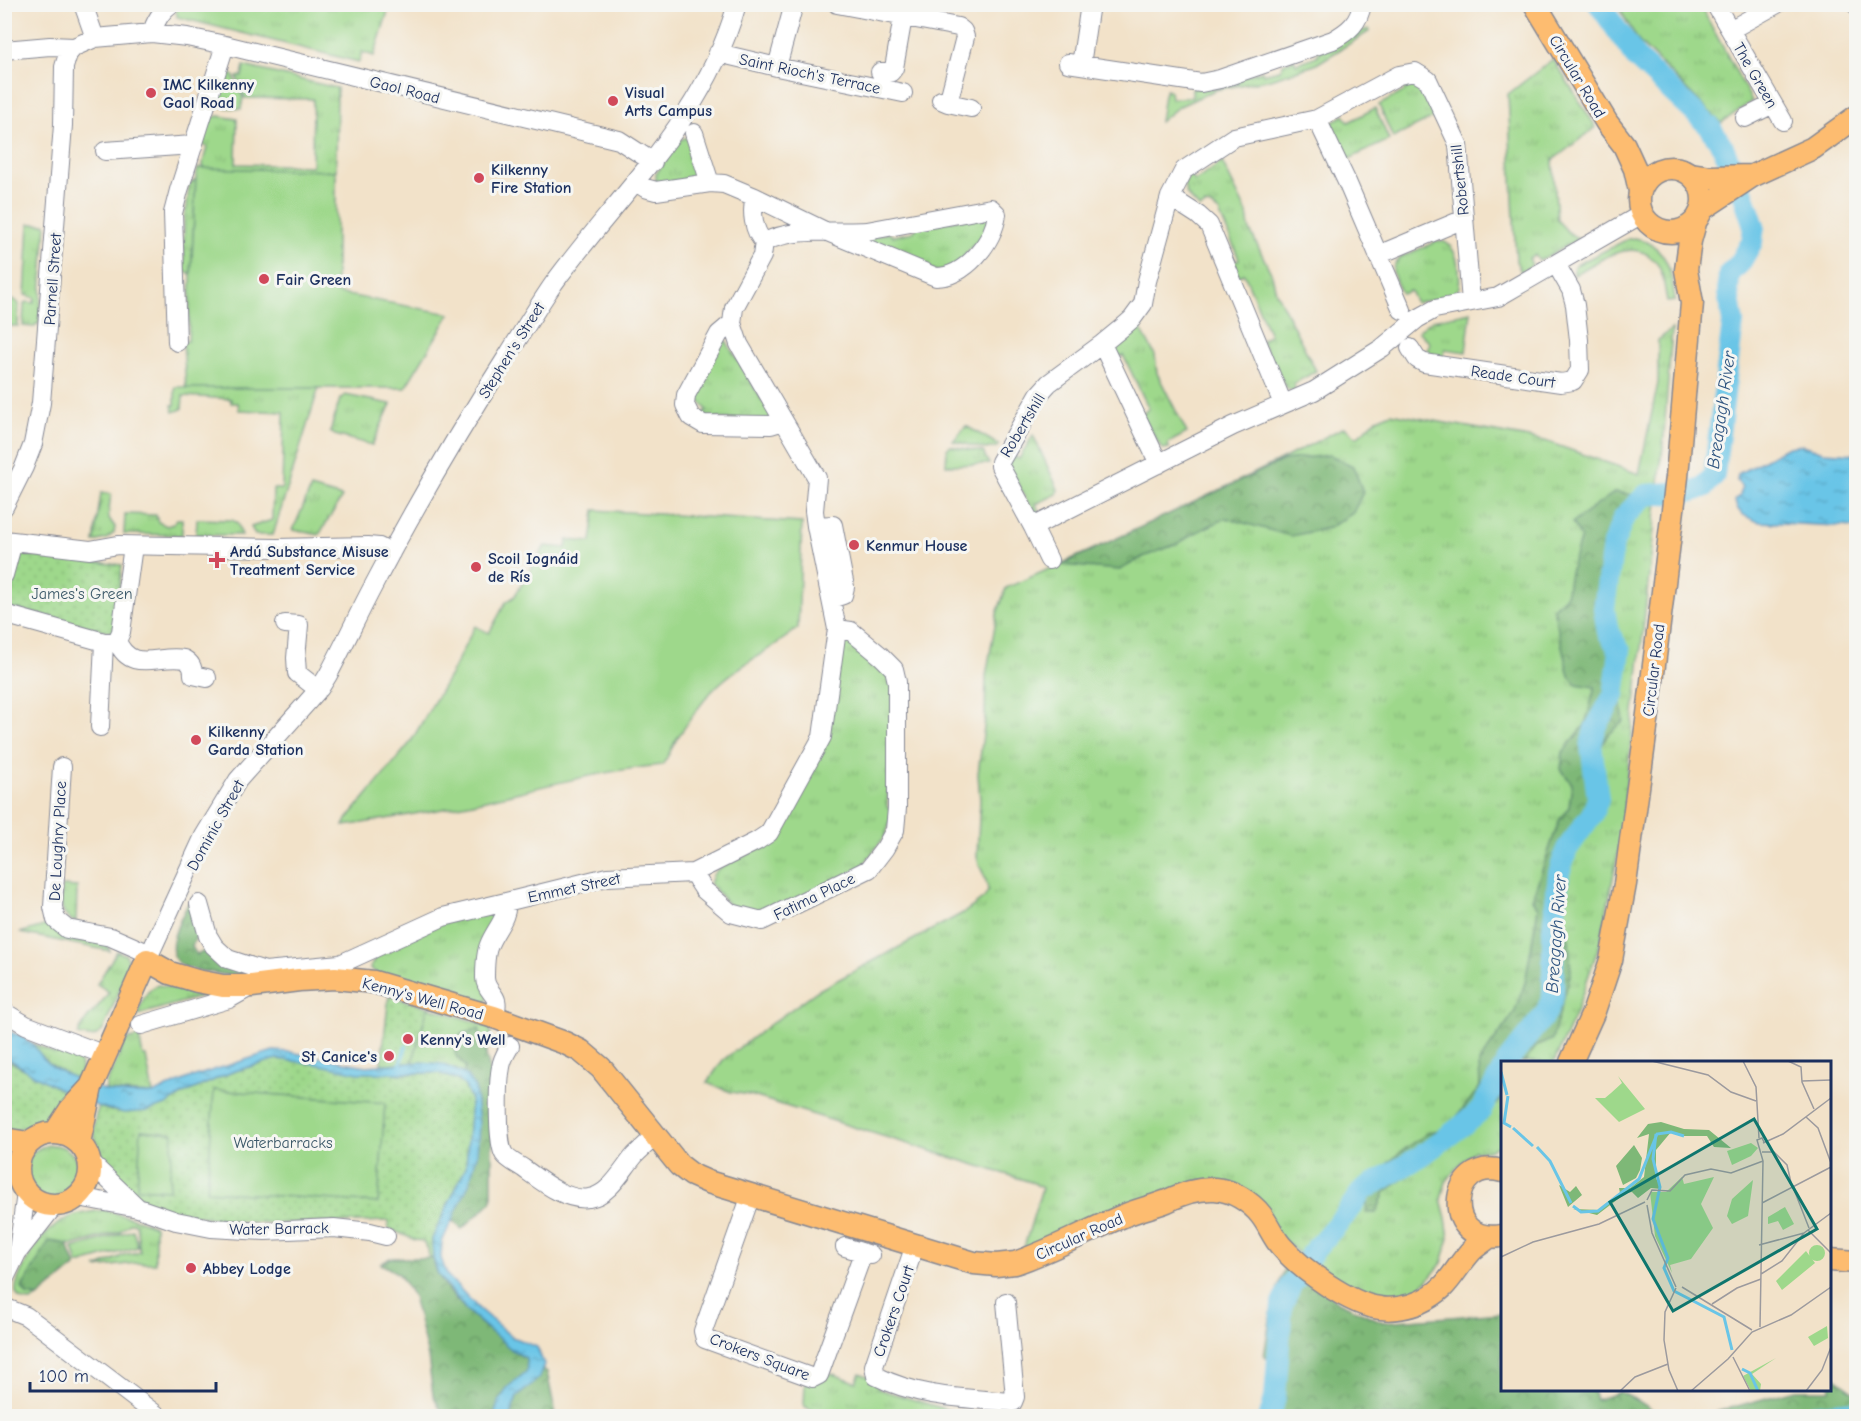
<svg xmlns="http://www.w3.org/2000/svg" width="1861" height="1421" viewBox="0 0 1861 1421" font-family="'Comic Neue',sans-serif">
<defs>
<pattern id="grass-tufts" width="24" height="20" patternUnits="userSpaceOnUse" patternTransform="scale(1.5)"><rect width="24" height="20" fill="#9ed88b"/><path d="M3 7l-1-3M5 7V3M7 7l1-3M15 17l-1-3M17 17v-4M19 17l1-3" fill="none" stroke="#88ba7a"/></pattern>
<pattern id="forest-crowns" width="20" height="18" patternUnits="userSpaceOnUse" patternTransform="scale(1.5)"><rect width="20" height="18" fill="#7eb877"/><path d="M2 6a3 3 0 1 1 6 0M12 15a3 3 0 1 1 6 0" fill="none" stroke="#669665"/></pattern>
<pattern id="park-dots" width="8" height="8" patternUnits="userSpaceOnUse" patternTransform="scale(1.5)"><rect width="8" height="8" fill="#9ed88b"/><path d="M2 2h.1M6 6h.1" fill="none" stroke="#88ba7a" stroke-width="1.8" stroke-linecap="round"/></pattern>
<pattern id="water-ripples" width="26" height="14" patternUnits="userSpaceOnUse" patternTransform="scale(1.5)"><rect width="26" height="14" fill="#69c5e7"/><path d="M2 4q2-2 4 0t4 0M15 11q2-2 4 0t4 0" fill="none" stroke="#56a0be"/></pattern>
</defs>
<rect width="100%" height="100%" fill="#f6f6f2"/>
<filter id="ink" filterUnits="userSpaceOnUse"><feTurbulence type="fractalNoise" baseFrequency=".0167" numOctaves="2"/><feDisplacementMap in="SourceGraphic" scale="12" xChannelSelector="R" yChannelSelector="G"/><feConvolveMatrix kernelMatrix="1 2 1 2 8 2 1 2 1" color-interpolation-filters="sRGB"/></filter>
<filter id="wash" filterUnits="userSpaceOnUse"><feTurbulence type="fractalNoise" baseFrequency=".008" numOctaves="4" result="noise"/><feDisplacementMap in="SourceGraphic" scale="24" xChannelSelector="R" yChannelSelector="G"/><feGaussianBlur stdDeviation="1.35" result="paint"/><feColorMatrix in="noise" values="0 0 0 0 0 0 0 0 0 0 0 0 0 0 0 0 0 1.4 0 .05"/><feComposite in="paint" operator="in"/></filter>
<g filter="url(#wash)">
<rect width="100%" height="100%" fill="#f2e2c9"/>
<!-- grass -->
<path fill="url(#grass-tufts)" stroke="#5c8474" stroke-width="1.5" d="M185,4L390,5L374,56L362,52L359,62L177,17L176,9Z
M1617,5H1700L1752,101L1721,123L1639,42Z
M1369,29L1370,31L1315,65L1270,79L1215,90L1178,107L1160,122L1164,94L1167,89L1170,91L1171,99L1192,97V88H1217L1238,83L1237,78L1262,71L1263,74L1280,70L1283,64L1294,59L1296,64L1317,56L1319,51L1355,32Z
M1553,59L1596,127L1553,160L1557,220L1567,231L1578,239L1539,261L1535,255L1529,258L1532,265L1521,272L1516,261L1508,94Z
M244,66L337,88L336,171L203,169V162L207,147L200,144L211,118L218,116L237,119L236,164L312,166L313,99L245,98L237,77L242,76Z
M230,74L233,75L243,98L241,109L221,107L216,101L219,89L227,82Z
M1403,84C1423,83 1427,101 1435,117L1393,138L1379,105L1405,91Z
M1375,108L1389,140L1347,160L1331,127L1333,122L1344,115L1349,122Z
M684,138H689L701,178L661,183L656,181V174L679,141Z
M1222,162L1247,213L1249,228L1272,275L1276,292L1316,371L1293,384L1295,390L1293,391L1288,389L1285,386L1261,340L1270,335L1244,274L1236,277L1231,264L1239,259L1219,212L1211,206L1205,205L1200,209L1187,195L1184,185L1189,174L1195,181Z
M196,179L191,275L184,271V217L187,207L189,185Z
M990,214L983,240L977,241L964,256V263L938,272L859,239L889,233L893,236L913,232L919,226Z
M29,224H46L39,324H36L35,327L23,326L24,304L26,302L34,303L35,298L25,295Z
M1635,238C1668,245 1672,273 1675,301L1667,302C1665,291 1664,279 1660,269C1658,263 1653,259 1648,255C1625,240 1594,264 1574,275V266L1628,239Z
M1438,241C1457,240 1461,272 1459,287C1451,303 1430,298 1416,303L1410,291L1402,294C1396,281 1386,268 1401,257Z
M5,299L16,301L19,304L18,326H5Z
M1471,312L1466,352L1445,349L1442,362L1425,354L1430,343L1418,331L1433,320Z
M1139,326L1155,355L1157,373L1187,433L1168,443L1169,448L1162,449L1141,414L1149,409L1123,355L1116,358L1112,351L1116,348V344Z
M1672,329L1663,446L1620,842L1601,940L1575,1015L1554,1062H1502V1144L1490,1150L1474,1151L1457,1167L1446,1182L1441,1199L1446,1218L1449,1238L1442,1263L1428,1280L1412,1294L1389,1302L1324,1276L1218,1181L1021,1257L1042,1188L1034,1183L750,1095L731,1092L707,1083L723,1060L772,1023L817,991L965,912L984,898L988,891C987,875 978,868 977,856L980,800L978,774L985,719L986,676L997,614L1006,588C1120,538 1234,486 1344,427L1357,437L1377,419L1391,413L1545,441L1639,474L1658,383V340Z
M726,341L772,416L769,422L700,417L707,410L698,399L690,405L719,343Z
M175,387H319L273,535H255L251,527L272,520L273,489H282L284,412L239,410L238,403H231V399L183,396L182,409L174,412L172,405H175Z
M345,395L391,404L372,445L335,435L330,432L340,399Z
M966,426L999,445L997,447L985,449L953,441Z
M1033,435L1058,489L1057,494L1036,504L1039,512L1034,514L1008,465L1011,455L1019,459Z
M950,446L983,452L989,464L946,465L947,449Z
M311,488L342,497L319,535L293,530Z
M101,493L111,494L108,517L115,527L114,533L106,539L94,542Z
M125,514L156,515L158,522L167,526L173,524L177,519H182V535L124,534Z
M197,519L232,520L237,523L242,535H196Z
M856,638L887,668L893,689L887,807L893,811L886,835L859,870L770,913L732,908L710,884L713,875L719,868L772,842L828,740L841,649L846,641Z
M62,886L77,887L76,922C58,916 61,902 62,886Z
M499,908L489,996L484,1005L378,974L370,968L377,954L443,922Z
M47,925L71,939L106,943L110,951L20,933Z
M117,951L126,955L130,965L103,1030C95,1039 90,1038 78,1035C84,1017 100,1007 109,992L97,984Z
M158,985L165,986L203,996L137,1015C142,1003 145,990 158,985Z
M428,1007L488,1026L491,1032L486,1054L479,1030L465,1066L466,1075L455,1069L412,1063Z
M139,1037L143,1056H146L153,1094L106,1091V1084L125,1042L126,1040Z
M32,1043L55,1054L60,1051L78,1059C83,1066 81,1073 76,1079C58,1070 42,1061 32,1043Z
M25 1172a27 27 0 1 1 54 0a27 27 0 1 1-54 0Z
M104,1210L140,1220L155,1226V1263H136L96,1268L126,1254L140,1252L136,1224L131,1223L119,1232L73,1245L49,1241L27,1295L38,1297L31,1301C25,1301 18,1299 16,1293C13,1281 34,1247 42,1238C46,1233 53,1228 59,1223C72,1214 89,1212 104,1210Z
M827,1372L856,1382L860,1373L880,1382L878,1389L952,1411L982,1416H824L804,1406L805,1383Z"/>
<!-- forest -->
<path fill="url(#forest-crowns)" stroke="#4c746a" stroke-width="1.5" d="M1330,455L1353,466L1363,492L1353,513L1329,528L1291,536L1226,518L1197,532L1177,544L1143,557L1120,570L1060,565L1284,460Z
M1615,492L1636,495L1613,529L1602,587L1601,631L1614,666L1624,721L1607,736L1600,749L1586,763L1599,814L1596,821L1586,827L1558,852L1551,884L1562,906L1569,941L1571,972L1552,1040L1537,1045L1525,1062H1502V1097L1499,1102L1459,1138L1385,1192L1376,1213H1366L1369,1179L1402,1151L1428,1133L1448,1128L1480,1087L1479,1062L1514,1013L1525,983L1538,908L1532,899L1559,821L1569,807L1572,784L1561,769L1563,752L1585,725L1595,687L1576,684L1569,676L1553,608L1566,596L1570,572L1581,537L1572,523Z
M193,902L199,929L192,947L197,955L208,949L245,967L240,976C228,976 216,973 203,971C197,970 190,969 185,967C159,956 180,920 188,904Z
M479,1029L494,1085L496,1108L492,1150V1201L462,1229L438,1209L458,1080L465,1071V1066C459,1061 451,1052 456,1043C457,1040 460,1037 461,1034Z
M49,1241L67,1244L76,1266L38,1297L27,1295L22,1288Z
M390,1258H433C434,1264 436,1270 439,1276C460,1313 512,1349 547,1372L555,1411L551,1416H444L433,1395L428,1357L413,1296L399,1274L381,1264Z
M1287,1262L1338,1302L1383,1322L1502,1313V1390H1593L1596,1400L1620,1392L1640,1402L1661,1416H1262L1282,1399L1277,1367L1264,1356L1273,1302Z
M1833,1376L1856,1393V1416H1702L1795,1390H1830V1378Z"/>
<!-- park -->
<path fill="url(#park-dots)" stroke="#5c8474" stroke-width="1.5" d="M22,555L122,565L115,630L111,632L8,607L18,558Z
M389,996L428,1007L412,1063L381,1064Z
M4,1058L69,1094C61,1114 25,1134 5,1129Z
M277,1059L400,1074L439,1073L458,1080L465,1086L471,1100L466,1167L432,1239L433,1258H429L428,1249L422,1241L415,1240L388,1228L389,1221C322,1223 255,1227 188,1214C178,1212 166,1212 157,1208C137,1199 114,1178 104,1159C94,1140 90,1127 99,1107L111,1111L166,1105L183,1094L232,1072Z"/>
<!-- garden -->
<path fill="#9ed88b" stroke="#5c8474" stroke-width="1.5" d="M198,168L336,171V293L450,314L405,388H186L183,342L188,341L196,176Z
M595,510L802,523L798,628C772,650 739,664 715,688C702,701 688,722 678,737C672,746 669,756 662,765C594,771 529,791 463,805C423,813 384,819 344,826L348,818L410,743L451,673L475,626L489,633L506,602L514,597L545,546L566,548L567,540L591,542Z
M214,1090L385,1103L378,1203L207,1191Z
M141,1130L173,1133L169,1190L137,1188Z
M133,1230L138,1247L78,1264L73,1248Z"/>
<!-- water -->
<path fill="url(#water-ripples)" stroke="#427aa2" stroke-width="1.5" d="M1802,445L1823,452L1856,454V527L1760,522C1748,518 1736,514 1735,500L1740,496L1742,487L1737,481L1738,474L1788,447Z
M4,1030L25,1037L26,1041L32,1043L43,1058L54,1068L76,1079L106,1091L131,1094H153L189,1078L273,1051L290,1052L366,1066L421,1062L442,1064L466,1075L475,1088L479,1124L477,1155L469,1184L442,1242L441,1258L447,1275L479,1309L512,1337L537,1347L544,1364L539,1378L517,1397L510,1416H494L498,1403L507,1388L527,1371L526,1358L512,1350L466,1310L438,1274L433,1258L432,1239L466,1167L471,1100L465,1086L458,1080L439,1073H358L316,1064L277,1059L232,1072L183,1094L166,1105L148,1111L124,1113L99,1107L69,1094L32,1074L5,1056Z"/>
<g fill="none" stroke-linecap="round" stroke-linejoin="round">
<!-- stream -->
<path stroke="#69c5e7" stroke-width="4" d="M399,1068L406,1046"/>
<!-- river -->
<path stroke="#69c5e7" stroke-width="22" d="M1507,1062L1546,1013L1553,996V929L1559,873L1567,849L1592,814L1598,799L1591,745L1595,729L1614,695L1620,651L1608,632L1604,609L1613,544L1624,517L1646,495L1693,491L1704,487L1714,475L1733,322L1728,293L1729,274L1740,263L1752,242L1754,226L1744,196L1723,147L1710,127L1637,59L1599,4
M1270,1416L1275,1398L1282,1304L1291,1285L1304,1268L1311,1254L1345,1215L1362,1191L1421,1156L1463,1125L1481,1110L1502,1071
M1807,1416L1856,1411"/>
</g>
</g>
<g filter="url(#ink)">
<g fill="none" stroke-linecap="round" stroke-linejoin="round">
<defs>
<path id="minor" d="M83,4L95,38
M837,4L958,27L963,31L965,37L948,103
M1715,4L1783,121
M1856,4V5
M1730,30L1777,4
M152,33C154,23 162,10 171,4
M4,50L50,46L74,47
M718,53L777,67L903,93
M1068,63L1201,83L1220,79L1333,40C1349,31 1359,23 1362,4
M1081,65L1090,4
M777,67L794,4
M880,72H891L894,68L903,17
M941,100L948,103L971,108
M1745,118L1773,104
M1317,119L1347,182L1402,310
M694,133L710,183
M105,151L193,145
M636,182L645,188L656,191L710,183L724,184L755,197L825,231L936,277C965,277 994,242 997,214L991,208L867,231C833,233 795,227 764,242
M755,197C751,211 753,231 764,242
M1170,197L1198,215L1209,225L1283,404
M764,242L762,256L734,308L732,323L719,334L686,395L685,405L691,417L703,424L771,425L784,421
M1378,255L1464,219
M1471,302L1458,144L1428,80L1415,72L1399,75L1317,119L1234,137L1184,170L1170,197L1147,281L1143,304L1132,319L1124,326L1102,344L1049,383L1039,394L1000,462V466L1033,527L1233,426L1314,391L1382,348L1417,319L1435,309L1498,297L1642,214
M732,323L739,344L817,478L814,511L816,526L837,629L851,631L881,656L894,669L897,682V808L895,830L885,848L869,869L762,921L731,913L704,890L693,873L757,841L769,833L822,737L837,629
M177,342L173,213L179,190L225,45
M1102,344L1159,464
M1410,348L1417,359L1424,363L1561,383L1573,381L1580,370L1579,340L1575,305L1571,290L1556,264
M4,507L24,467L33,444L41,403L63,125L64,67L68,54L74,47L95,38L152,33L187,37L225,45L619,140L653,162
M816,526L833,525L845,587L843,595L831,599
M1033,527L1049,560
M4,540L90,550L118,545L277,548L368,546L379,547L391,553
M4,575L13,542
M4,614L104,642H111L117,641L121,632L133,546
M285,624L299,625L296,658L297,673L311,684L320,688
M117,641C131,674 158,654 184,659C191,663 193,667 193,675L207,678
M100,727L104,642
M62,767L53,907L56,920L67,929L111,937L150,954
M199,904L208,936L214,946L228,959L265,971L340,964L443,917L506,902
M147,960L204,836L238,780L320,688L328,675C342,649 355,621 369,594C411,513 458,433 508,355C523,331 538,306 554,283C622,190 704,120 737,4
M4,1012L26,1025L105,1055
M494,1017C503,992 486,996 485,978C485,968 485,954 489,945C494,931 509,917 506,902L607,877L693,873
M141,1025L229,999L252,986
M510,1046C506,1053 502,1059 501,1067C498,1081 497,1144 504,1154C508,1160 517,1164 523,1168C540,1180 566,1202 589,1198C610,1195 622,1170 635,1155C641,1149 648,1143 655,1136
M90,1162L138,1208
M751,1195L703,1331L705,1339L813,1378L819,1375L863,1253
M78,1197L138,1208L176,1221L211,1228L265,1231L334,1228L370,1232L386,1236
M915,1245L874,1366L876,1376C919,1398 966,1398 1013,1402L1015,1397L1006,1302
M845,1247L871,1255
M18,1251L26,1193
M4,1280L17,1253L54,1206
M4,1307L26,1316L41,1327L158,1416"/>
<path id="major" d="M1535,4L1607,123L1624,145L1635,169L1640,191
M1639 200a32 32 0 1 1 64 0a32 32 0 1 1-64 0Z
M1691,174L1710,177L1752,176
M1702,209L1752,176L1813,148L1856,117
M1571,1062L1594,1011L1611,960L1625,884L1648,714L1677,477L1692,303L1686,270L1690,241L1695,223
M18 1169a36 36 0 1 1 72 0a36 36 0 1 1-72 0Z
M55,1133L70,1110L91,1087
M4,1139L28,1143
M79,1143L91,1087L147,960L170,973L197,981L223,986H252L299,980L335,978L374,982L494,1017L565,1043L581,1051L601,1068L679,1165L692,1175L708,1182L974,1263L996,1265L1015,1263C1054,1250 1090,1229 1128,1214C1141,1209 1154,1206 1167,1201C1182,1194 1197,1188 1215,1189C1232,1190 1251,1202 1261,1215C1269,1225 1273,1237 1281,1246C1301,1269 1350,1305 1380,1308C1392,1310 1409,1307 1420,1302C1449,1289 1452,1272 1471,1251C1476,1246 1483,1242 1489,1237
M1501,1236C1441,1246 1448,1156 1502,1171
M1830,1260L1856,1262"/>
</defs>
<!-- minor casing -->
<use href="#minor" stroke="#868894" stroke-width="20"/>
<!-- major casing -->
<use href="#major" stroke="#868894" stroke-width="25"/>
<!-- minor -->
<use href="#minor" stroke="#fff" stroke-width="18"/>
<!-- major -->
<use href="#major" stroke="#fdbc6f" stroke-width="22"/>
</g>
</g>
<!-- markers -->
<g fill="#d1495b" stroke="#f6f6f2" stroke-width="2">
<circle cx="151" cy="93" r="6"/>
<circle cx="613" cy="101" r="6"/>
<circle cx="479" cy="178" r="6"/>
<circle cx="264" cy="279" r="6"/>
<circle cx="854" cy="545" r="6"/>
<path d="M214 551h6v6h6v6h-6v6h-6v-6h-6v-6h6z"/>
<circle cx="476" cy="567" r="6"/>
<circle cx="196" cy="740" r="6"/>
<circle cx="408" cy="1039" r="6"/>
<circle cx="389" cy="1056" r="6"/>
<circle cx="191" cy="1268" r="6"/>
</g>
<g text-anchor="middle" stroke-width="6" stroke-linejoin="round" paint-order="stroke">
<!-- street labels -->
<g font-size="16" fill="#1b2f5e" stroke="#f6f6f2">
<text transform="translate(810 73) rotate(12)" y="6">Saint Rioch's Terrace</text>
<text transform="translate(1756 75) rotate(60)" y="6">The Green</text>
<text transform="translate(1578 76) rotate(59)" y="6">Circular Road</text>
<text transform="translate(405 89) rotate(14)" y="6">Gaol Road</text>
<text transform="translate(1459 180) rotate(-96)" y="6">Robertshill</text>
<text transform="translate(52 279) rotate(-86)" y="6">Parnell Street</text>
<text transform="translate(511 350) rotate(-58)" y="6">Stephen's Street</text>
<text transform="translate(1513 376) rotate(8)" y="6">Reade Court</text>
<text transform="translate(1022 425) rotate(-59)" y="6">Robertshill</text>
<text transform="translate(1653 670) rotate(-83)" y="6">Circular Road</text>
<text transform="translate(215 825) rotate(-61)" y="6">Dominic Street</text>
<text transform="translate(57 841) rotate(-87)" y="6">De Loughry Place</text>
<text transform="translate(574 887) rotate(-12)" y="6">Emmet Street</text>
<text transform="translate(814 896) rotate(-26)" y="6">Fatima Place</text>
<text transform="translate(423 998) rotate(15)" y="6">Kenny's Well Road</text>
<text transform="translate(279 1228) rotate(-1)" y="6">Water Barrack</text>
<text transform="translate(1079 1236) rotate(-24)" y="6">Circular Road</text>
<text transform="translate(893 1311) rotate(-71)" y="6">Crokers Court</text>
<text transform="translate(760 1356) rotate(21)" y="6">Crokers Square</text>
</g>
<!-- poi labels -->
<g font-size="16" font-weight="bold" fill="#1b2f5e" stroke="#f6f6f2" text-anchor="start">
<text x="163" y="90">IMC Kilkenny<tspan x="163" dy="18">Gaol Road</tspan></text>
<text x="625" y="98">Visual<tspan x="625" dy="18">Arts Campus</tspan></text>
<text x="491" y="175">Kilkenny<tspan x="491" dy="18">Fire Station</tspan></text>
<text x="276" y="285">Fair Green</text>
<text x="866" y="551">Kenmur House</text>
<text x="230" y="557">Ardú Substance Misuse<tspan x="230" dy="18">Treatment Service</tspan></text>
<text x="488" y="564">Scoil Iognáid<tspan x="488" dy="18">de Rís</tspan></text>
<text x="208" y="737">Kilkenny<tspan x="208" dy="18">Garda Station</tspan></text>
<text x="420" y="1045">Kenny's Well</text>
<text x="377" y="1062" text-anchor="end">St Canice's</text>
<text x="203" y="1274">Abbey Lodge</text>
</g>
<!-- park labels -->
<g font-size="16" fill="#3c5969" stroke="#f6f6f2">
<text x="82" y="599">James's Green</text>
<text x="283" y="1148">Waterbarracks</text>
</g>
<!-- water labels -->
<g font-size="18" font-style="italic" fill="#2e5480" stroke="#f6f6f2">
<text transform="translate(1721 410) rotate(-82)" y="6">Breagagh River</text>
<text transform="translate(1556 934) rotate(-86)" y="6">Breagagh River</text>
</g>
</g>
<!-- overview -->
<g transform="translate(1501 1061)">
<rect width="330" height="330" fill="#f2e2c9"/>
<path d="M181,116L183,123L213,116L200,143L212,167L190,198L169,204L171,212L154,175L149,131H165ZM275,297L251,313L260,323L259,330H250L242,315Z" fill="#9ed88b"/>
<path d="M160,61L183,68L208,69L230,87L213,86L206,75H180L170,71L155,89V117L160,128L150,127L137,137L131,131L125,132L96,154L72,148L98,149L119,132L118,127H129L143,116L148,73L136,77L147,63ZM133,84L141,97L139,109L135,117L122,124L115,105ZM58,124L69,131L75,125L81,134L67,146Z" fill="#7eb877"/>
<path d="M250,82L257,87L250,95L231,104L226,90Z" fill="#9ed88b"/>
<path d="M117,15L144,48L118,61L94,37H104L110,32L121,22ZM252,119L247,155L231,163L226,155L231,138ZM284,146L293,163L282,169L277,160L267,163V156ZM308 192a8 8 0 1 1 16 0a8 8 0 1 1-16 0ZM305,190L314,202L281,229L275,220ZM326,265L327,277L313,285L307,276Z" fill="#9ed88b"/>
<path fill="none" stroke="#69c5e7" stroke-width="3" d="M0,11L6,34M7,35L3,62L10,66M12,67L32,85M155,73L152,98L159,126L152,158L167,197L163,207L173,230L223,256L231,289M36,86L49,100L70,142M72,145L80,151L97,150L138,118L156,73L170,71L183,75M241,308L249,312L257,330"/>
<path fill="none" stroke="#9c9a9e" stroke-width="1.5" d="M151,0L207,14L230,31L255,40M242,0L255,26L258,77M287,0L300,6L301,21L313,48M301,20L330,19M305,56L317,67L330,102M262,82L282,73L330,37M261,91H273L286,104L291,126M292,126L308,167M146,139L151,129L169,130L184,114L210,108L230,112L262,100L256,79L261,77L263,81M261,142L330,106M146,144L151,172L175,226M307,169L330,192M258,184L303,172M0,196L32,181L98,163L144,141M260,213L281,200L303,172L330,152M181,226L251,269M175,227L164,251L163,279L168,309L177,330M211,243L236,227L260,218M259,266L262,100M232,296L249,330M119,330L134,316L167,303M190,330L227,298L251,271L290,254L330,226M305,330L321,309L330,286"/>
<path fill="#0f766e" fill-opacity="0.15" stroke="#0f766e" stroke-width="3" d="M253,58L316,168L172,250L109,141Z"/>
<rect width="330" height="330" fill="none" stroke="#1b2f5e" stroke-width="3"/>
</g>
<!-- margin -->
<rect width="1861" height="1421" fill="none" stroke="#f6f6f2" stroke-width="24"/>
<!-- scale -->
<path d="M30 1382v9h186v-9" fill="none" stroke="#1b2f5e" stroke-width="3"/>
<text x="39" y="1382" font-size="18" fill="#1b2f5e" stroke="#f6f6f2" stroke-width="4.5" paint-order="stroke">100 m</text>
</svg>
